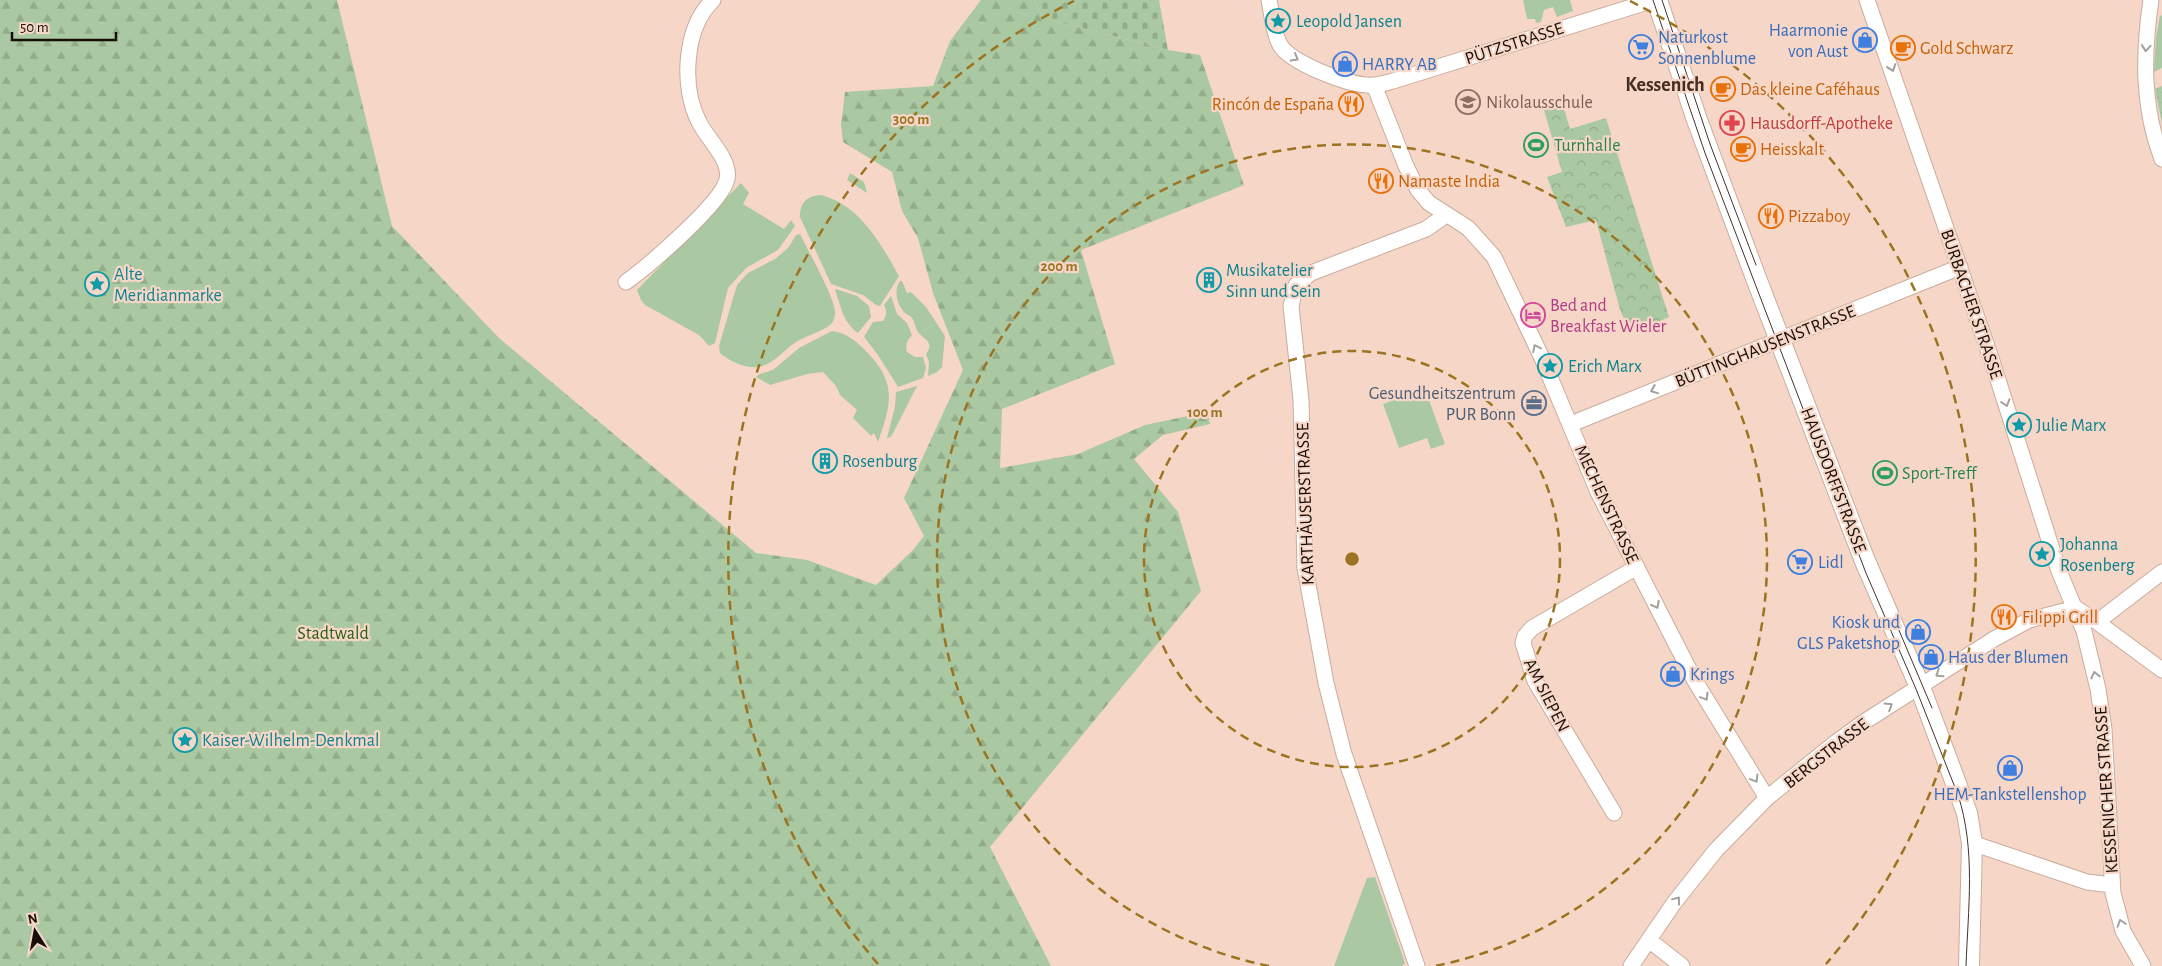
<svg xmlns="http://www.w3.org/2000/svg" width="2162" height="966" viewBox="0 0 2162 966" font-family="'Alegreya Sans',sans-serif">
<defs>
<pattern id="forest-firs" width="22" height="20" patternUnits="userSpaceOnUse" patternTransform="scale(1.25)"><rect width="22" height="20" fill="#aac8a1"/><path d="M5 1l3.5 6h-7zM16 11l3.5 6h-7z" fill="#92ab89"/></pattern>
<pattern id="cemetery-stones" width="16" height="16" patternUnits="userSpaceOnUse" patternTransform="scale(1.25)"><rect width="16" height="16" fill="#aac8a1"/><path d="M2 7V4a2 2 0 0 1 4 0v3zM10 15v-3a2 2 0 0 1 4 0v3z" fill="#92ab89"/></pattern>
<pattern id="park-crowns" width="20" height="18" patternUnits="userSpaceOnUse" patternTransform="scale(1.25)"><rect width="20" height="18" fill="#aac8a1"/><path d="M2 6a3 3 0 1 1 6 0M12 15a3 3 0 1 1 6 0" fill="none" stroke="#92ab89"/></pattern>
<pattern id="garden-dots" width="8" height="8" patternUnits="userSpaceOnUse" patternTransform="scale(1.25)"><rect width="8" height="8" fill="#aac8a1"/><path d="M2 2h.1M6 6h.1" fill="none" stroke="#92ab89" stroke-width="1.8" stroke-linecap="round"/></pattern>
</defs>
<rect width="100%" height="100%" fill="#f6d7c7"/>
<!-- grass -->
<path fill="#aac8a1" d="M1523,0H1570L1573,11L1557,17L1553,7L1544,10L1541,22L1536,23L1535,19H1527Z
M2160,15L2162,16V68L2154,72L2156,38Z
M850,173L864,182L867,193L847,180Z
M741,183L749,193L743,204L784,229L791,220L795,226L778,250L746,268L728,288L715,343L709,346L699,335L645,305L641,300L637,290Z
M821,195C860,205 881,244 899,276L880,306L876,305L863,295L831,284L800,217C800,202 807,196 821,195Z
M800,234C807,249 837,301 835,314C835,317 833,323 830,325C823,331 806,336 796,342C784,350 774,364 759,367C746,369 729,361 720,353L719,346L737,285L748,273L775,259L788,248L796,235Z
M900,281H902L907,293L911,292L926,307L945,336L942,367L937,372L928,376L929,362L926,354C935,341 924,340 918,332C915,328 915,322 912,318C910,315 905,314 903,311C896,302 894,290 900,281Z
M836,289L857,296L869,306L871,317L858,333C842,321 842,308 835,290Z
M891,296L897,314L907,323L912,335C907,340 905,345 907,352L915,357H923L926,368L923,378L898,387L878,355L864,337L873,322L883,321C887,315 887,312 884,305Z
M832,331C845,332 856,341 865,350C897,382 892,402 878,442L874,433L871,436L853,418L857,410L840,395L836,386L823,372L807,374L770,385L756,377L760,374L773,370L799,348Z
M917,386L891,437L887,438L895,407L896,392Z
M1425,389L1445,444L1431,449L1427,438L1399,448L1383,404Z
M1375,877L1405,963L1402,966H1334L1367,878Z"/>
<!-- forest -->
<path fill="url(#forest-firs)" d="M0,0H337L392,226L499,338L756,553L807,560L876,585L913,550L924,536L904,498L963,370L933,293L918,238L902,211L892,172L843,142L841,125L845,92L933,86L950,41L981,0H1034L1043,18L1168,50L1200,55L1244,185L1081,250L1115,364L1002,409L1000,468L1078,454L1145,425L1207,412L1210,424L1163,435L1134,459L1178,512L1201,591L990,847L1051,966H0Z"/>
<!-- cemetery -->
<path fill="url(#cemetery-stones)" d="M1034,0H1159L1168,50L1043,18Z"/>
<!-- park -->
<path fill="url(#park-crowns)" d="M1563,105L1570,129L1606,118L1669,317L1653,324L1651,321L1629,330L1620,310L1596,220L1566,227L1547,177L1562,172L1544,110Z"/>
<!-- garden -->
<path fill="url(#garden-dots)" d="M2162,86V124L2155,89Z"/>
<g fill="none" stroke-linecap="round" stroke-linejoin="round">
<defs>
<path id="minor" d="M1269,0C1272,14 1273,32 1280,45C1291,63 1346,84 1367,85C1376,86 1385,83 1393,81L1654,0
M1867,0L1992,361L2059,571L2084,631L2098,689L2104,729L2113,893L2123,931L2143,966
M2151,0C2143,54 2142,107 2162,159
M1374,85L1406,166L1418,190L1429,203L1468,228L1494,257L1542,358L1598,492L1695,681L1767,798
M626,282C647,267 723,202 727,179C731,159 707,139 699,122C681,87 684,28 713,0
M1571,424L1960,267
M2076,608L2097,622L2162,670
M2097,622L2162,572
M1614,813L1535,681L1523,643L1525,636L1532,628L1637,567
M1972,843L2087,882L2112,885
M1649,940L1682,966
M1417,966L1344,754L1326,683L1305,568L1301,400L1291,306L1296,285L1311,273L1426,229L1446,215
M1631,966L1674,903L1716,850L1767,798L1835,743L1864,722L1994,639L2029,620L2076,608"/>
<path id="major" d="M1657,0L1697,120L1756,278L1865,561L1920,687L1967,813L1972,843L1969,966"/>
</defs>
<!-- minor casing -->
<use href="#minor" stroke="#c9ac9c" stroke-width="17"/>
<!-- major casing -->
<use href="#major" stroke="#c9ac9c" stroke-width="22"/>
<!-- minor -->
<use href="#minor" stroke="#fff" stroke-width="15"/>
<!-- major -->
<use href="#major" stroke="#fff" stroke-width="20"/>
<!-- tram -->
<path stroke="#42342d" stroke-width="1" d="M1653,0L1705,153L1777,341L1866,573L1916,689L1958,795C1976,850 1968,909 1966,966
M1662,0L1710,144L1756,265
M1898,628L1932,708"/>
</g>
<!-- one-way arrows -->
<defs><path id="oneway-chevron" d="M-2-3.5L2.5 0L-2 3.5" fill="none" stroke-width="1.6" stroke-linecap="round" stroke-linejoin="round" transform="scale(1.25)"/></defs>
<g stroke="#a39f9c">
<use href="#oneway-chevron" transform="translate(2146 48) rotate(95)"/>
<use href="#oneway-chevron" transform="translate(1295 58) rotate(30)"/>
<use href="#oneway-chevron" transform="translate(1892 68) rotate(70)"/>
<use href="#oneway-chevron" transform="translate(1536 348) rotate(-116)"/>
<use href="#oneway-chevron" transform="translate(1654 390) rotate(158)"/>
<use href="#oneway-chevron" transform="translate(2006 403) rotate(72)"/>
<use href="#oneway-chevron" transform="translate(1656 605) rotate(62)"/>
<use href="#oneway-chevron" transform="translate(1939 674) rotate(147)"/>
<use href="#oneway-chevron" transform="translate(2095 675) rotate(-103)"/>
<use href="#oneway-chevron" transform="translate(1705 697) rotate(59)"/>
<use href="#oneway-chevron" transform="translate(1889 706) rotate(-32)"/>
<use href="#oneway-chevron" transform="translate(1755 779) rotate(59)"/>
<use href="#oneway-chevron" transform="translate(1677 900) rotate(-53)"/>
<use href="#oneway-chevron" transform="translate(2121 923) rotate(-108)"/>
</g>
<!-- distance rings -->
<g fill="none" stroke="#9c7321" stroke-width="2.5" stroke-dasharray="9 6">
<circle cx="1352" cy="559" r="208"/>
<path d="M1269 966A415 415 0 1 1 1435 966"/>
<path d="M878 964A623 623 0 0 1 1074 1M1630 1A623 623 0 0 1 1826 964"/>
</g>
<!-- icons -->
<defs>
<symbol id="sight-ring" viewBox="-11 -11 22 22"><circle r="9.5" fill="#f6d7c7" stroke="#0f9aa8" stroke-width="1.5"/><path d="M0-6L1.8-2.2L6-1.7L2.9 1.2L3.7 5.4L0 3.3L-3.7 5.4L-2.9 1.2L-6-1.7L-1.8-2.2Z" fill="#0f9aa8"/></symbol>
<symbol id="shop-ring" viewBox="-11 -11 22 22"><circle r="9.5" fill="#f6d7c7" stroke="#3f7fe0" stroke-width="1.5"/><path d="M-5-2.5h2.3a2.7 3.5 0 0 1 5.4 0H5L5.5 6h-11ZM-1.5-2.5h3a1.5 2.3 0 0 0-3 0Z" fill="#3f7fe0"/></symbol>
<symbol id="supermarket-ring" viewBox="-11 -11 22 22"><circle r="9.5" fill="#f6d7c7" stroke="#3f7fe0" stroke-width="1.5"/><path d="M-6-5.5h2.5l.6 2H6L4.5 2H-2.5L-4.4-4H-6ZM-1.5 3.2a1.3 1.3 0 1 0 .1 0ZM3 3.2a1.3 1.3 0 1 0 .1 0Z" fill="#3f7fe0"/></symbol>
<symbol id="cafe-ring" viewBox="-11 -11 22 22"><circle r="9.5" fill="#f6d7c7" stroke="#e8710a" stroke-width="1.5"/><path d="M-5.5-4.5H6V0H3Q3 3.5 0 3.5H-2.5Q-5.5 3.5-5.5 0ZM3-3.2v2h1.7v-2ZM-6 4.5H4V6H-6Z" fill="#e8710a"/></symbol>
<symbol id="school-ring" viewBox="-11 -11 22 22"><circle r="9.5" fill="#f6d7c7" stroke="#8d6e63" stroke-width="1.5"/><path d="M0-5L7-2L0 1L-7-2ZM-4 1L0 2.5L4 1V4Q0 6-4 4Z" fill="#8d6e63"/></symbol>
<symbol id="restaurant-ring" viewBox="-11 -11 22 22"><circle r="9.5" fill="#f6d7c7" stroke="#e8710a" stroke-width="1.5"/><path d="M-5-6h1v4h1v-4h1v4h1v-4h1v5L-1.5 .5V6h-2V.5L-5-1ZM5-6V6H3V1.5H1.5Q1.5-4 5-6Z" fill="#e8710a"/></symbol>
<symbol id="pharmacy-ring" viewBox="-11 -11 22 22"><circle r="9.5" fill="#f6d7c7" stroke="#e0444e" stroke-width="1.5"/><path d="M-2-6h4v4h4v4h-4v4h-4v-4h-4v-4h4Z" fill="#e0444e"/></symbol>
<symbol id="stadium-ring" viewBox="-11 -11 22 22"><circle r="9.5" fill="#f6d7c7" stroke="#2e9e5b" stroke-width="1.5"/><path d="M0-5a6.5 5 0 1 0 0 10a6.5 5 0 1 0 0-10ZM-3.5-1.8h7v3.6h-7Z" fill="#2e9e5b"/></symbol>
<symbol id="building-ring" viewBox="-11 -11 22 22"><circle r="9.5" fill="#f6d7c7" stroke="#0f9aa8" stroke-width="1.5"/><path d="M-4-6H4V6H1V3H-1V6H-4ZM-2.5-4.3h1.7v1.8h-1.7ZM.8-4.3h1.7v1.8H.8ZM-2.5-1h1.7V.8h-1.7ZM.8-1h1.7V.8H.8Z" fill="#0f9aa8"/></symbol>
<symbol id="hotel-ring" viewBox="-11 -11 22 22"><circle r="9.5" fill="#f6d7c7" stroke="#d1479c" stroke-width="1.5"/><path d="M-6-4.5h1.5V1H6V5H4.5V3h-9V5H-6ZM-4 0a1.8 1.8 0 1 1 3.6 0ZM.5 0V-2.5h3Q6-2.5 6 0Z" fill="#d1479c"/></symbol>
<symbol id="office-ring" viewBox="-11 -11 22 22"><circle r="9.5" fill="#f6d7c7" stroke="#5c6f8a" stroke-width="1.5"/><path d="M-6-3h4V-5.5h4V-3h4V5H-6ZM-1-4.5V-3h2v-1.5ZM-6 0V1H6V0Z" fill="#5c6f8a"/></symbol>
</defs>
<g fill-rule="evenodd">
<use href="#sight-ring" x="1264" y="7" width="28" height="28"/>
<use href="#shop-ring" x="1851" y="26" width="28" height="28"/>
<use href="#supermarket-ring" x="1627" y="33" width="28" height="28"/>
<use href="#cafe-ring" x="1889" y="34" width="28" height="28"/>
<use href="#shop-ring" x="1331" y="50" width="28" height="28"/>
<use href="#cafe-ring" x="1709" y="75" width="28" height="28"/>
<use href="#school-ring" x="1454" y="88" width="28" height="28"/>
<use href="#restaurant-ring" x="1337" y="90" width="28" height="28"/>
<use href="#pharmacy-ring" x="1718" y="109" width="28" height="28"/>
<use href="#stadium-ring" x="1522" y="131" width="28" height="28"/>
<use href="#cafe-ring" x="1729" y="135" width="28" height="28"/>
<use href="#restaurant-ring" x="1367" y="167" width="28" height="28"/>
<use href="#restaurant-ring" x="1757" y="202" width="28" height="28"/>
<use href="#building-ring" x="1195" y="266" width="28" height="28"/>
<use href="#sight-ring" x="83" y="270" width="28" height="28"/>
<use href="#hotel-ring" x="1519" y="301" width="28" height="28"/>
<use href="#sight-ring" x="1536" y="352" width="28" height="28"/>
<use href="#office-ring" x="1520" y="389" width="28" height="28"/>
<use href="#sight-ring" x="2005" y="411" width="28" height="28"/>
<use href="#building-ring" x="811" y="447" width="28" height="28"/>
<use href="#stadium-ring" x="1871" y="459" width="28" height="28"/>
<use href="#sight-ring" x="2028" y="540" width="28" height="28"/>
<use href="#supermarket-ring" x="1786" y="548" width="28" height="28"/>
<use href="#restaurant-ring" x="1990" y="603" width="28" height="28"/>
<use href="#shop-ring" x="1904" y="618" width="28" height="28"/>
<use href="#shop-ring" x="1917" y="643" width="28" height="28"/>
<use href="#shop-ring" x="1659" y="660" width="28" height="28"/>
<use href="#sight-ring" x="171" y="726" width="28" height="28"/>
<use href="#shop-ring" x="1996" y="754" width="28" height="28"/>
</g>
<g text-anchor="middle" stroke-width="4.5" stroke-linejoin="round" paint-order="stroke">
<!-- culture labels -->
<g font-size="18" fill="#0d838f" stroke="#f6d7c7" text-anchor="start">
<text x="1296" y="27">Leopold Jansen</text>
<text x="1226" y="276">Musikatelier<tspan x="1226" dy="21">Sinn und Sein</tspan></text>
<text x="114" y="280">Alte<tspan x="114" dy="21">Meridianmarke</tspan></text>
<text x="1568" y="372">Erich Marx</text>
<text x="2036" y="431">Julie Marx</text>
<text x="842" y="467">Rosenburg</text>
<text x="2060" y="550">Johanna<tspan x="2060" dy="21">Rosenberg</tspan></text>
<text x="202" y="746">Kaiser-Wilhelm-Denkmal</text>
</g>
<!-- shop labels -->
<g font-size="18" fill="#366cbe" stroke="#f6d7c7" text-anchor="start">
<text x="1848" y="36" text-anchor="end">Haarmonie<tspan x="1848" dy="21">von Aust</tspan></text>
<text x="1658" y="43">Naturkost<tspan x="1658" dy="21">Sonnenblume</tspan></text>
<text x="1362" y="70">HARRY AB</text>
<text x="1818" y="568">Lidl</text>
<text x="1900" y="628" text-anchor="end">Kiosk und<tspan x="1900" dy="21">GLS Paketshop</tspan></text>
<text x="1948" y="663">Haus der Blumen</text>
<text x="1690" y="680">Krings</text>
<text x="2010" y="800" text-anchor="middle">HEM-Tankstellenshop</text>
</g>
<!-- street labels -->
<g font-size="18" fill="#180e08" stroke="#f6d7c7">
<text transform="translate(1514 43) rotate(-18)" y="6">PÜTZSTRASSE</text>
<text transform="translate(1972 304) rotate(71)" y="6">BURBACHER STRASSE</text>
<text transform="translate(1765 346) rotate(-22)" y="6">BÜTTINGHAUSENSTRASSE</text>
<text transform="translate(1834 480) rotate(69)" y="6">HAUSDORFFSTRASSE</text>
<text transform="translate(1305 504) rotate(-92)" y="6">KARTHÄUSERSTRASSE</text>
<text transform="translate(1607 504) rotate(65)" y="6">MECHENSTRASSE</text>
<text transform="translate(1547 695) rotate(63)" y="6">AM SIEPEN</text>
<text transform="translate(1826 753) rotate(-38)" y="6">BERGSTRASSE</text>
<text transform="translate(2106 790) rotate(-94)" y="6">KESSENICHER STRASSE</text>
</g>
<!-- food labels -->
<g font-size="18" fill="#c56008" stroke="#f6d7c7" text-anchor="start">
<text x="1920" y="54">Gold Schwarz</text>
<text x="1740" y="95">Das kleine Caféhaus</text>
<text x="1334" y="110" text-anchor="end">Rincón de España</text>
<text x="1760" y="155">Heisskalt</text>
<text x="1398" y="187">Namaste India</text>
<text x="1788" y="222">Pizzaboy</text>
<text x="2022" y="623">Filippi Grill</text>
</g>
<!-- education labels -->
<g font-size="18" fill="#785e54" stroke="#f6d7c7" text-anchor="start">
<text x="1486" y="108">Nikolausschule</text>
</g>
<!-- health labels -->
<g font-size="18" fill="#be3a42" stroke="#f6d7c7" text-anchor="start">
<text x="1750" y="129">Hausdorff-Apotheke</text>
</g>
<!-- leisure labels -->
<g font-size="18" fill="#27864d" stroke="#f6d7c7" text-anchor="start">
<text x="1554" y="151">Turnhalle</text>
<text x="1902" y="479">Sport-Treff</text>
</g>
<!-- hotel labels -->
<g font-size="18" fill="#b23c85" stroke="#f6d7c7" text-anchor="start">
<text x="1550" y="311">Bed and<tspan x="1550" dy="21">Breakfast Wieler</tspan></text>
</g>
<!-- service labels -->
<g font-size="18" fill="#4e5e75" stroke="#f6d7c7" text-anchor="end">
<text x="1516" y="399">Gesundheitszentrum<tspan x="1516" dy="21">PUR Bonn</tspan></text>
</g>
<!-- park labels -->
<g font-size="18" fill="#285e12" stroke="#f6d7c7">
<text x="333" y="639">Stadtwald</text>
</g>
<!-- quarter labels -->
<g font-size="20" font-weight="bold" fill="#452e21" stroke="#f6d7c7">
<text x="1665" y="91">Kessenich</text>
</g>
</g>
<circle cx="1352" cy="559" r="8" fill="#9c7321" stroke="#f6d7c7" stroke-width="2.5"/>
<g font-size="15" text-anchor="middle" font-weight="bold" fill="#9c7321" stroke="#f6d7c7" stroke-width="4.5" stroke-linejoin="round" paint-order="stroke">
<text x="911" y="124">300 m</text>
<text x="1059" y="271">200 m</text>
<text x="1205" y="417">100 m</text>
</g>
<!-- north arrow -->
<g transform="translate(35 931) rotate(349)" stroke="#f6d7c7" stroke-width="4" paint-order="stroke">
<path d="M0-4L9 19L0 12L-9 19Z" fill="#180e08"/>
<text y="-8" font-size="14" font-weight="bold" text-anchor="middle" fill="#180e08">N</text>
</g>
<!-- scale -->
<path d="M12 32v8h104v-8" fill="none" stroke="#180e08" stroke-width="2.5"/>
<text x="20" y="32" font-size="15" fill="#180e08" stroke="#f6d7c7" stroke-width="4" paint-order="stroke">50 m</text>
</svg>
